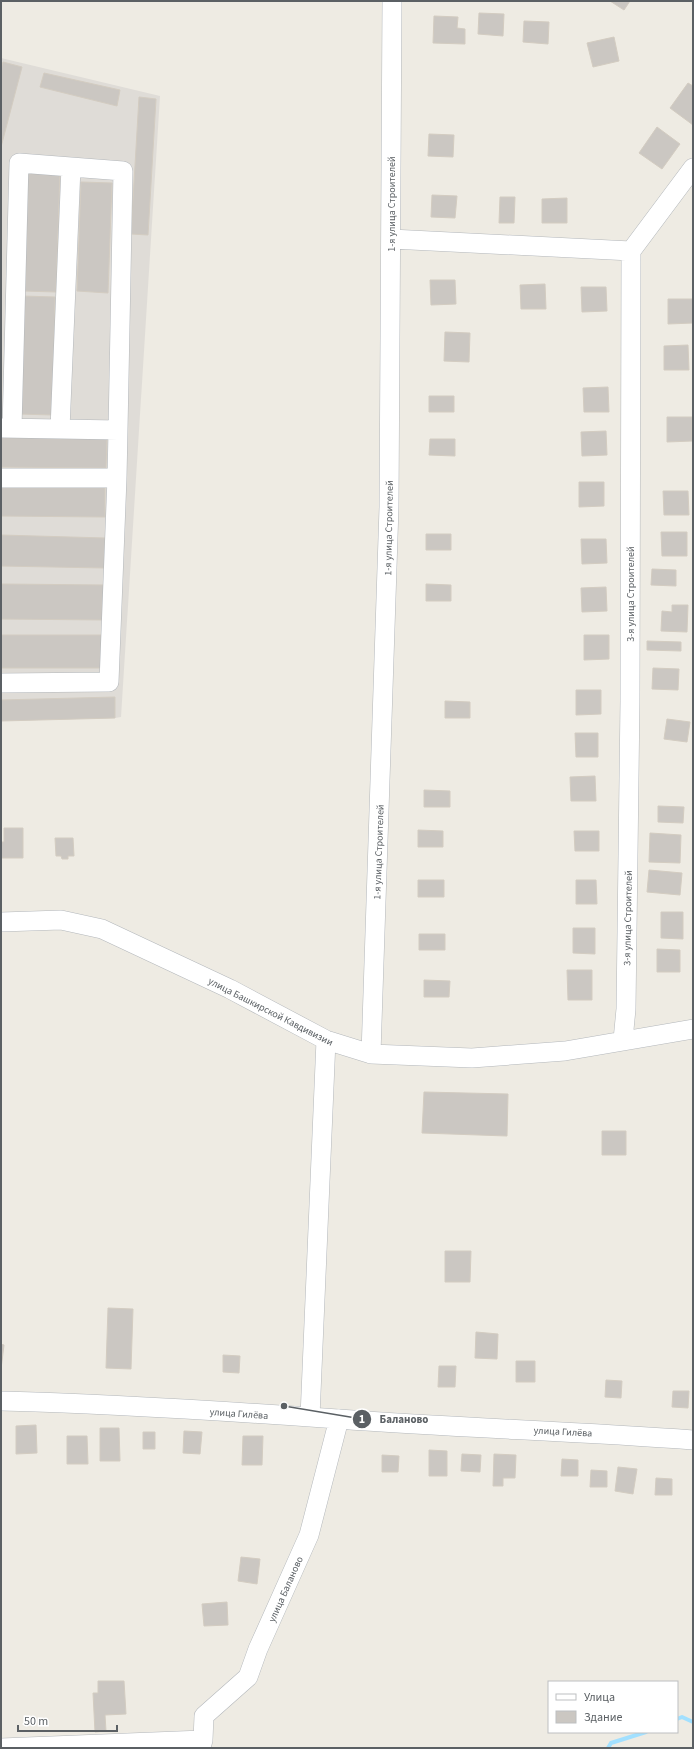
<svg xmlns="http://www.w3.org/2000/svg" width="694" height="1749" viewBox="0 0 694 1749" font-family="'Source Sans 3',sans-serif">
<rect width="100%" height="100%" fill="#eeebe3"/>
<!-- industrial -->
<path fill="#dfdcd7" d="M1,58L160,96L121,717L115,718L1,721Z"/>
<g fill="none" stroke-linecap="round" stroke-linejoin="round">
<!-- stream -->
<path stroke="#a2e0ff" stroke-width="4" d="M677,1719L682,1717L693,1722
M608,1748L611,1743L646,1732"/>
</g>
<!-- building -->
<path fill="#cbc7c2" stroke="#d3ccc1" d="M610,1H630L624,10Z
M479,13L504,14L503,36L478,34Z
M434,16L458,17L457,28L465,29V44L433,43Z
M524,21L549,22L548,44L523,42Z
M614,37L619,61L593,67L587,43Z
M3,62L22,67L1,147V70Z
M44,73L120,90L117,106L40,87Z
M688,83L693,86V125L670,108Z
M139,97L156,99L148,235L131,234Z
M657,127L680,144L662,169L639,153Z
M429,134L454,135L453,157L428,156Z
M28,168L60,169L56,292L24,291Z
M81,182L112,183L108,293L77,291Z
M432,195L457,196L455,218L431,217Z
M500,197H515L514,223H499Z
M567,198V223H542V199Z
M430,280H455L456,304L431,305Z
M545,284L546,309H521L520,285Z
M581,287H606L607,311L582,312Z
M22,296L55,297L53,415L19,414Z
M668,299H693V323L668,324Z
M445,332L470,333L469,362L444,361Z
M688,345L689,370H664V346Z
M608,387L609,412H584L583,388Z
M429,396H454V412H429Z
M667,417H692V441L667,442Z
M606,431L607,455L582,456L581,432Z
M1,435L107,437L106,468L1,467Z
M430,439H455V456L429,455Z
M579,482H604V506L579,507Z
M1,486L105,487V517L1,516Z
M663,491H688L689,515H664Z
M661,532H687V556H662Z
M426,534H451V550H426Z
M1,535L105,538V568L1,566Z
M581,539H606L607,563L582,564Z
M652,569L676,570V586L651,585Z
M1,584L105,585V620L1,619Z
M426,584L451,585V601H426Z
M606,587L607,611L582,612L581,588Z
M672,605H688L687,632L661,631L662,611L672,612Z
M1,635H105V668H1Z
M584,635H609V659L584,660Z
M647,641L681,642V651L647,650Z
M653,668L679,669L678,690L652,689Z
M576,690H601V714L576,715Z
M115,697V718L1,721V700Z
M445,701L470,702V718H445Z
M667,719L690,722L687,742L664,739Z
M575,733H598V757H576Z
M595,776L596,801H571L570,777Z
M424,790L450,791V807H424Z
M658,806L684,807L683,823L658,822Z
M4,828H23V858H1V842H4Z
M418,830L443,831V847H418Z
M574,831H599V851H575Z
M650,833L681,835L680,863L649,862Z
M55,838H73L74,856H68V859H62L61,856H56Z
M649,870L682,873L680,895L647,892Z
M418,880H444V897H418Z
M576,880H596L597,904H576Z
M661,912H683V939L661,938Z
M573,928H595V954L573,953Z
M419,934H445V950H419Z
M657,949L680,950V972H657Z
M567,970H592V1000H568Z
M424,980L450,981L449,997H424Z
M424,1092L508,1094L507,1136L422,1133Z
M602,1131H626V1155H602Z
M445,1251H471L470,1282H445Z
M108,1308L133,1309L131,1369L106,1368Z
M476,1332L498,1334L497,1359L475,1358Z
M1,1344L4,1345L1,1369Z
M223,1355L240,1356L239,1373L223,1372Z
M516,1361H535V1382H516Z
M439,1366H456L455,1387H438Z
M606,1380L622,1381L621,1398L605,1397Z
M673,1391H689L688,1408L672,1407Z
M36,1425L37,1453L16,1454V1426Z
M100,1428H119L120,1461H100Z
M184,1431L202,1432L200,1454L183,1453Z
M143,1432H155V1449H143Z
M67,1436H87L88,1464H67Z
M243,1436H263L262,1465H242Z
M429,1450L447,1451V1476H429Z
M462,1454L481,1455L480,1472L461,1471Z
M494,1454L516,1455L515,1478H503V1486H493Z
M382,1455L399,1456L398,1472H382Z
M562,1459L578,1460V1476H561Z
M618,1467L637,1469L633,1494L615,1491Z
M591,1470L607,1471V1487H590Z
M656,1478L672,1479V1495H655Z
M241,1557L260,1559L257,1584L238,1581Z
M227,1602L228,1625L204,1626L202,1604Z
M98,1681H124L126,1714L105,1715L106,1731L95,1732L93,1693H98Z"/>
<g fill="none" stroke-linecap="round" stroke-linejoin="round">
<defs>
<path id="minor" d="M391,239L631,251
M1,428L118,430L117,478
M12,428L19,163L123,171L118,430
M60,429L71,167
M1,478H117L109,682L1,683
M1,922L61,920L102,929L230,989L326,1040L371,1054L472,1058L565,1051L693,1029
M623,1040L626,1009L630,701L631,251L693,168
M371,1054L389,507L392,1
M1,1401C114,1404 226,1411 338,1419C456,1428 575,1431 693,1440
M310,1417L326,1040
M203,1740L204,1716L248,1677L258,1649L309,1535L339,1419
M1,1748L203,1740L201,1748"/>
</defs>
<!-- minor casing -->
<use href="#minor" stroke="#b3b7bb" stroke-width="20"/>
<!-- minor -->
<use href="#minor" stroke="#fff" stroke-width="19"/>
</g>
<g text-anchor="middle" stroke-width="3" stroke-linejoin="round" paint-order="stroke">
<!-- street labels -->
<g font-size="10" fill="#5b6064" stroke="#fff">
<text transform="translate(391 204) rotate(-90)" y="4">1-я улица Строителей</text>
<text transform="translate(388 528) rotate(-89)" y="4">1-я улица Строителей</text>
<text transform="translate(630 594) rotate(-90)" y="4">3-я улица Строителей</text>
<text transform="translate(378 852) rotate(-88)" y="4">1-я улица Строителей</text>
<text transform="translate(627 918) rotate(-89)" y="4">3-я улица Строителей</text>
<text transform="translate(271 1011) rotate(27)" y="4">улица Башкирской Кавдивизии</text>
<text transform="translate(239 1413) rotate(4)" y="4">улица Гилёва</text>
<text transform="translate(563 1431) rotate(3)" y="4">улица Гилёва</text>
<text transform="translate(285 1589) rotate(-66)" y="4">улица Баланово</text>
</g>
</g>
<!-- callouts -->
<path fill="none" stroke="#5b6064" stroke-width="1.5" d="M284 1406L362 1419"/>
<g fill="#5b6064" stroke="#fff" stroke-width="1.5">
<circle cx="284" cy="1406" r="4"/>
<circle cx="362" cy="1419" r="10"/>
</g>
<g font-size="12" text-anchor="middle" font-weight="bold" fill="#fff">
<text x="362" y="1423">1</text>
</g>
<g font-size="11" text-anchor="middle" font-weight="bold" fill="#5b6064" stroke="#fff" stroke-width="3" stroke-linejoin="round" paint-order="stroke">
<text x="404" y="1423">Баланово</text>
</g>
<!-- border -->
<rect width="694" height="1749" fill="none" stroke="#5b6064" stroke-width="4"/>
<!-- legend -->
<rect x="548" y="1681" width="130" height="52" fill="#ffffff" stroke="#bdbfc1"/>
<rect x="556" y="1694" width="20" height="6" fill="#ffffff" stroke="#bdbfc1"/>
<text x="584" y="1701" font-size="12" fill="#5b6064">Улица</text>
<rect x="556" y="1711" width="20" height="12" fill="#cbc7c2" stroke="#bdbfc1"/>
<text x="584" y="1721" font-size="12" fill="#5b6064">Здание</text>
<!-- scale -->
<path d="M18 1725v6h99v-6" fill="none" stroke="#5b6064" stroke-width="2"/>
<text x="24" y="1725" font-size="12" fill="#5b6064" stroke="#ffffff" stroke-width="3" paint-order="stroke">50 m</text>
</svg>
